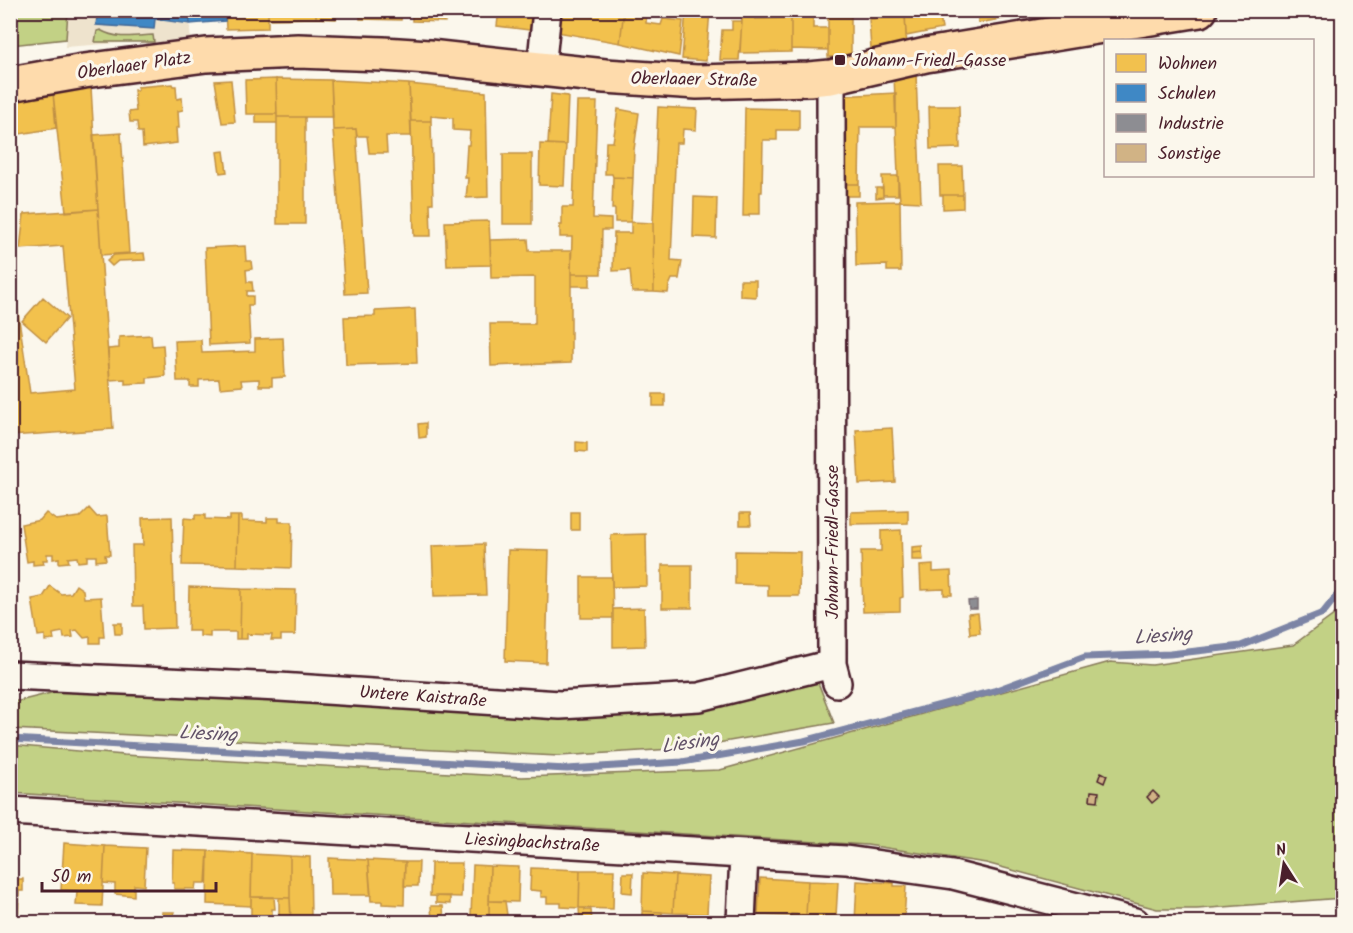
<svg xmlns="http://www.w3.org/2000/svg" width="1353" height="933" viewBox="0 0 1353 933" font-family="Kalam,sans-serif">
<rect width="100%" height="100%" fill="#fbf7ec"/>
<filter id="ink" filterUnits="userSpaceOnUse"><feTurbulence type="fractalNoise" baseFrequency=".0167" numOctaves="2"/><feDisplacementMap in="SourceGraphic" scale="12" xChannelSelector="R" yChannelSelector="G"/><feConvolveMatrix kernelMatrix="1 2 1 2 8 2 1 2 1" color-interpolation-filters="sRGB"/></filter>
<g filter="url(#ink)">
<!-- built -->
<path fill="#eee3cd" d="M68,11H189L191,48L134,42L65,47Z"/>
<!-- green -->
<path fill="#c2d185" stroke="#867858" stroke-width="1.5" d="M10,11H68L66,39L11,45Z
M100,30C118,40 134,36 153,35L154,42H95L97,31Z
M1342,609V898L1197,909H1157L986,863L867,845L11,793L10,745L124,755L522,777L720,770L1110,662L1152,665L1293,645Z
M817,680L834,723L689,748L559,756L11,729L10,701H19L59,691L426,709Z"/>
<!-- homes -->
<path fill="#f2c14e" stroke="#c09044" stroke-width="1.5" d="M225,10H268V28L226,29Z
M268,10H316V18L268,19Z
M316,10H336V19L316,18Z
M360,10H402L401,20L360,19Z
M412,10H446L445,22L412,21Z
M499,10H539L537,31L497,26Z
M554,10H624L620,43L551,31Z
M624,10H647L646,23L661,25L663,19L683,21L679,56L620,43Z
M686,10H710L706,61L682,59Z
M791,10H813V28H828V50L791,49Z
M828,10H851V57H828Z
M905,10H939L942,29L906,36Z
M978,10H1035V13L978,23Z
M742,16H755V19L791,18V52L740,53Z
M905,17L907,47L871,49L869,19Z
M732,21H742L739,60H720L722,30H732Z
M916,74L921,202L900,201L898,176L894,75Z
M276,79L277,114H246L245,80Z
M276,79L331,80L333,117H277Z
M231,80L235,122L222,123L215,81Z
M331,80L409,84L411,136H386L387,153H369L367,136H357L356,129L333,130Z
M172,84L173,86H176L177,99L182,98L183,110L178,111L179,128H176L177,143L143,147L142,132H138L137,122H130L129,112L136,111L134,90H138L137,87Z
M409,84L486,92L488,197L466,198L468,178H465L467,145H469L470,131L453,130V118L431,116V121H411Z
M91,87L98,209L66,212L53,93Z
M53,93L56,128L20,134L19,127L10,128V101Z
M896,93V127H860L859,184H838L839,96Z
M551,94L568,96L566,145L548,144Z
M577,102H597L593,218L611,219V230H602L601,274H571L572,237H560V225H562V207H573Z
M929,106H959L960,148L930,149Z
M658,107L697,109L696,130L683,129L682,143H676L671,260L682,261L679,279H672L669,286L668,293L654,292L653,223Z
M745,108L799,109V130H777V140H763L762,192H760V214H749V216H743Z
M618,109L639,113L634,150L633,178L613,177L612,174H605L606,142H613Z
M256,114H277V123H256Z
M277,117H305V224H277Z
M411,121H431L433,203H430L431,236H414Z
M356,129L367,293L345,294L333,130Z
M121,133L129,253L101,255L93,135Z
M540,144L566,145L564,186L539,185Z
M224,151L227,172L220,173L217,152Z
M503,154H532V224H503Z
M939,166H962L963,195H940Z
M882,176H898V195H883Z
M613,177L633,178L631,222H615V209H612Z
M838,184H859V196H847V204H838Z
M876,188H883V197L876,198Z
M943,195H963V208L943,209Z
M694,197L717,198L716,238L693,237Z
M900,201L901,271H887V265L856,266L855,202Z
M98,209L113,429L10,436V259L30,393L75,389L63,246L20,249L24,214Z
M489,221L491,265L447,266L445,222Z
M631,222L653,223L654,292H632L630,270L613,271L614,233H631Z
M528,239L529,251H571V363L491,366L490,324H535V277L491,278L490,240Z
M245,246L246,261H251L252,269L246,270L247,282H252L253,291H247V296H253V305H248L250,343L209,345L205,248Z
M144,253L145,260L118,261L112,266L107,261L114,255Z
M571,274H590V286H571Z
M740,280H756V297L740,296Z
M43,297L67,318L46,342L22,321Z
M415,309L417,363L346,365L344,317L375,316V311Z
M151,335L152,346L163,345L165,376L147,378V383L125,384V379L110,380L108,349L119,348V337Z
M283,338L285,377L272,378V386H259V379L241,380L242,386L220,388L219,379L199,380V387H190V381H177L175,341L201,340L202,353L255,351V339Z
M653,394H665V406H653Z
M426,423V437L419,438L418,424Z
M892,428L895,482L859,484L856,430Z
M576,442L587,443V452L576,451Z
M89,508L97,517L107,516L110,555H105L106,560L96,561V556H87V561L78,562L77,557L68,558L69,562L59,563V558L53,559V554H47V560H43L44,564L33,565V561L27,562L21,524L40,520L46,513L56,520L80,517Z
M908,510V523L851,524V512Z
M571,512H579V530H571Z
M740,513H750L751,525H740Z
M195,515H205V519L230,520V516H238L237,566L182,565L184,518L195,519Z
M238,516H242V521L267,522V518H279V522H292L291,568L237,566Z
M172,517L175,628L144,629L143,606H133L132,545H143L142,518Z
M901,530L903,597L900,598V611L863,612L861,551H881V531Z
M646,534L647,586L612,587L611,535Z
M484,544L486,595L434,596L432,546Z
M922,546V552L912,553V547Z
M508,550L549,551L546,663L505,661Z
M735,551L800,552L799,596H768V585L735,584Z
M922,552L923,560H912V553Z
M662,565H692V608H662Z
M933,565V572L951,571L952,595H944V589L921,590L920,566Z
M581,577H612L613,618H581Z
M76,585L83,590L84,598L101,597L104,637H100V643H90V637L84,638L77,630L72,631L73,637L64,638L63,632L57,633L53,634L54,640L45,641V635L38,636L32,599L43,597L50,586L61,594L71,593Z
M189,587L241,589L240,639H236V632H210V637L200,636V631H188Z
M241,589L296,590L295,635H281V640H271L272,635L247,634V639H240Z
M644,608L645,646L613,647V609Z
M978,613L980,633L970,634L968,614Z
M114,623H122V634H115Z
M64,843L105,846L102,906L76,905L77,891L61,890Z
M105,846L146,848L144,886L134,885V896L115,894V884L103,883Z
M173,850L208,851L206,883H196L195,889H174V883H172Z
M208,851L252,854L251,906L207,904Z
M252,854L290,856V898L251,897Z
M290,856L310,857L311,916H291L290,898Z
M329,858L368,860L371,895H330Z
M368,860L405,862L404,905L382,904V901H371Z
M405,862H419L418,886H404Z
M431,863H462L461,897L430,896Z
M473,865L490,866L489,917L471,916Z
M490,866L519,867L518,902L489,901Z
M531,868L580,870L579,908L561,907V903H547V897H541V891L530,890Z
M580,870H614L613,909L579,908Z
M623,873H633L632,893L622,892Z
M643,873L675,875L673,913L642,911Z
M675,875L709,877L707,914L673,913Z
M760,878L808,881L806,915L791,914V916L758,915Z
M10,879H23V891H19L18,922H10Z
M808,881L838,882L836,916L806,915Z
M857,881L894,883V886H906L904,922H855Z
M749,895L759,896L758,913L748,912Z
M436,896H450V904L436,903Z
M251,897H274L275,909H272V922H251Z
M279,898H290L291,922H279Z
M489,901H505L507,915L502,919H489Z
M431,906H443L444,922H432Z
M579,908H585V910H591L592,922H580Z
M642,911L662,912V917L642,916Z
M162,912H174L173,922H162Z
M791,914L806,915V922H791Z
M806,915L824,916V922H806Z
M470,916L489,917V920L470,919Z
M102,919L123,920V922H102Z"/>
<!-- schools -->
<path fill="#3f88c5" stroke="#426897" stroke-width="1.5" d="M68,10H189L190,24L155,19L154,29L96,25L97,16L67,14Z
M189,10H225V21L190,24Z"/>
<!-- industry -->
<path fill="#8d8d92" stroke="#796c73" stroke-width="1.5" d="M977,600V609H969L968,601Z"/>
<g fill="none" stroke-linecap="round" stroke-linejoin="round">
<!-- stream -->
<path stroke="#7b84a5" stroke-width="7" d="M10,739L567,769L682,762L804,741L994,691L1085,657L1170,654L1241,646L1323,613L1342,589"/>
</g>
<!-- building -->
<path fill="#d1b385" stroke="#4a1f2b" stroke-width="1.5" d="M1101,772L1107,775L1104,783L1098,780Z
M1091,791L1099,792L1098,801L1090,800Z
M1153,791L1159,797L1152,803L1147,797Z"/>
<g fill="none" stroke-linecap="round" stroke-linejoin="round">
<defs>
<path id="minor" d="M541,70L547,10
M831,77L832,664L837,683
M10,675L279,687L560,705L699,697L832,664
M10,811L846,860L953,875L1135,922
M741,922L744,854"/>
<path id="major" d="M10,84L84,71L206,55L298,51L383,54L429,57L605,76L697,82L809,79L831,77L926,55L1200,10"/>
</defs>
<!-- minor casing -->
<use href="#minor" stroke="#4a1f2b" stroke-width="32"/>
<!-- major casing -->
<use href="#major" stroke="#4a1f2b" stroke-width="38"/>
<!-- minor -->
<use href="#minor" stroke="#fbf7ec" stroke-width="27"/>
<!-- major -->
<use href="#major" stroke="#fedbac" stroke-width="33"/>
</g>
</g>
<!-- markers -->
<rect fill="#4a1f2b" stroke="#fbf7ec" stroke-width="2" x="834" y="54" width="12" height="12" rx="3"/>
<g text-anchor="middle" stroke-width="6" stroke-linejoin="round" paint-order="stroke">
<!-- poi labels -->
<g font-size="18" fill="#4a1f2b" stroke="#fbf7ec" text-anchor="start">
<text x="852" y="66">Johann-Friedl-Gasse</text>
</g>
<!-- street labels -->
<g font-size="18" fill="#4a1f2b" stroke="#fbf7ec">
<text transform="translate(134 65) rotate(-8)" y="6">Oberlaaer Platz</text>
<text transform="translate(694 79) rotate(1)" y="6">Oberlaaer Straße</text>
<text transform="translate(832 542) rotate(-90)" y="6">Johann-Friedl-Gasse</text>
<text transform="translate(423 696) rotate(4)" y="6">Untere Kaistraße</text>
<text transform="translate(532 842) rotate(3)" y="6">Liesingbachstraße</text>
</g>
<!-- water labels -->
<g font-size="20" font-style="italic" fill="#625268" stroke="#fbf7ec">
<text transform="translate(1163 635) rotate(-4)" y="7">Liesing</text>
<text transform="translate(208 733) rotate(3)" y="7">Liesing</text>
<text transform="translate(690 742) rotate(-8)" y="7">Liesing</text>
</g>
</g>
<!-- margin -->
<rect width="1353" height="933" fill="none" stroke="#fbf7ec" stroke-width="36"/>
<rect x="18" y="18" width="1317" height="897" fill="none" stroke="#4a1f2b" stroke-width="2" filter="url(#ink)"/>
<!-- legend -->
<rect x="1104" y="39" width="210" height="138" fill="#fbf7ec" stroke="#b4a19f" stroke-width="1.5"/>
<rect x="1116" y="54" width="30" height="18" fill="#f2c14e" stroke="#b4a19f" stroke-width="1.5"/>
<text x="1158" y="69" font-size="18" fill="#4a1f2b">Wohnen</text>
<rect x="1116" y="84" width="30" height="18" fill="#3f88c5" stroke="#b4a19f" stroke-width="1.5"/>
<text x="1158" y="99" font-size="18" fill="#4a1f2b">Schulen</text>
<rect x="1116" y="114" width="30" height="18" fill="#8d8d92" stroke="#b4a19f" stroke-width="1.5"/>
<text x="1158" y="129" font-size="18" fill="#4a1f2b">Industrie</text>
<rect x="1116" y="144" width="30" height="18" fill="#d1b385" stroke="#b4a19f" stroke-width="1.5"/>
<text x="1158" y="159" font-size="18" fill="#4a1f2b">Sonstige</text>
<!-- north arrow -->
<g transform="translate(1284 864) rotate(348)" stroke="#fbf7ec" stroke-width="4.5" paint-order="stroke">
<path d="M0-4.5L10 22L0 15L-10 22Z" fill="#4a1f2b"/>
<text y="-9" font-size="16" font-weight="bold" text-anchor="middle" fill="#4a1f2b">N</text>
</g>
<!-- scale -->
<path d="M42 882v9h174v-9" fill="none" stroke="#4a1f2b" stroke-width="3"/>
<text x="51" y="882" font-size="18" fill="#4a1f2b" stroke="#fbf7ec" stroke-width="4.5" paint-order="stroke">50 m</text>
</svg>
